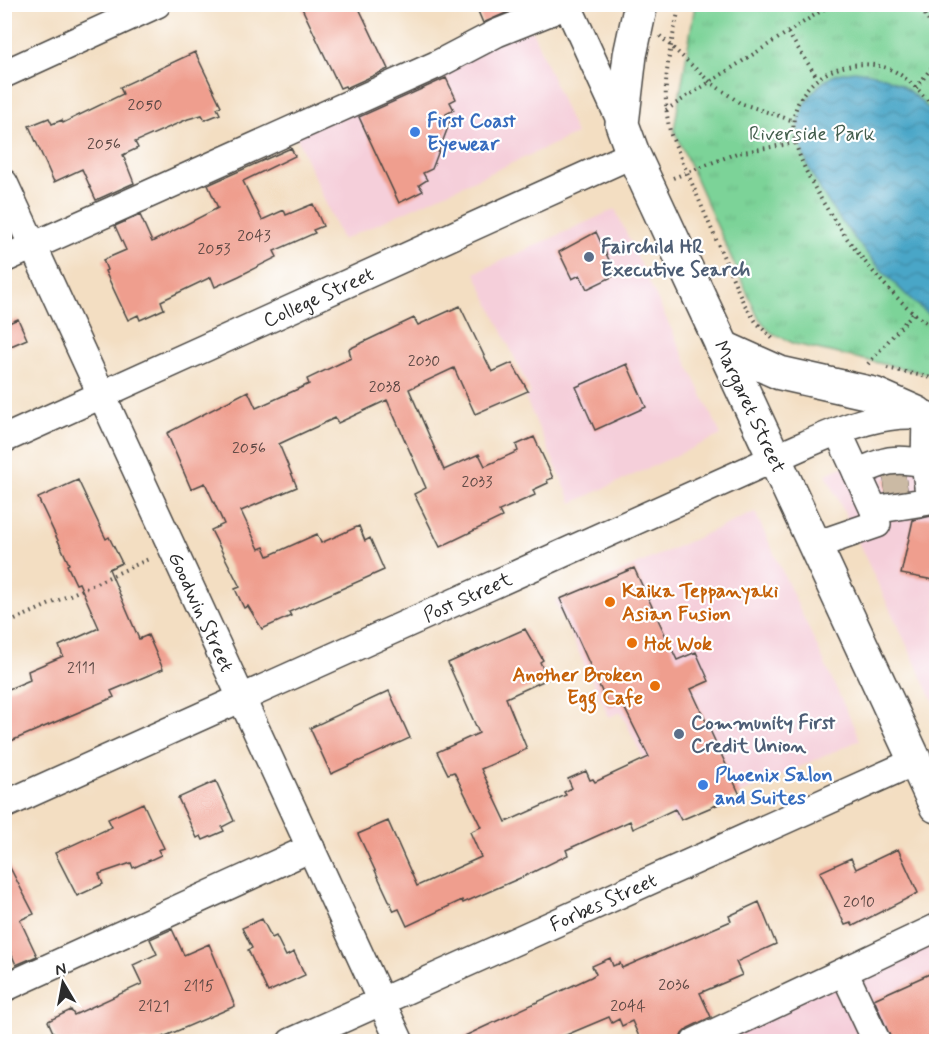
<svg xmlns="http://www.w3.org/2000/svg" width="941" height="1046" viewBox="0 0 941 1046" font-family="Mynerve,sans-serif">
<defs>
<pattern id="park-tufts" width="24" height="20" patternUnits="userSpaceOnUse" patternTransform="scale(1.5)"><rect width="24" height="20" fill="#7cd398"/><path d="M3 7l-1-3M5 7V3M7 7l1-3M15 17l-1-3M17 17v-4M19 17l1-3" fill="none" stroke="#6bb583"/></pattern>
<pattern id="water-waves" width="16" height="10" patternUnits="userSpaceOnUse" patternTransform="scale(1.5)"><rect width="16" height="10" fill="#48a6c7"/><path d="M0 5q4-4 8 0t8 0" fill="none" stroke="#3c87a2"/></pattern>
</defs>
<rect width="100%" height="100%" fill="#fff"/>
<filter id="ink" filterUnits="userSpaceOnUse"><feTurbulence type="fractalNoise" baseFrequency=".0167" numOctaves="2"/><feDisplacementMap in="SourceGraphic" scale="12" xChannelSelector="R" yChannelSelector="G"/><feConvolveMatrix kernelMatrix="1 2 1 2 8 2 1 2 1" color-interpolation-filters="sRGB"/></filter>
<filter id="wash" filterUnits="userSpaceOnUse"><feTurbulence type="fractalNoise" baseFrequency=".008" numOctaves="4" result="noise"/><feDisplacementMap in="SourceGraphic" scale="24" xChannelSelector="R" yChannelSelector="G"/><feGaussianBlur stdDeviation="1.35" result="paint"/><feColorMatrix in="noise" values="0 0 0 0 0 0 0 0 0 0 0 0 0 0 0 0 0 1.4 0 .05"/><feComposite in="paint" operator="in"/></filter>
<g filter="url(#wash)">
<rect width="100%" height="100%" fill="#f3dec2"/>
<!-- built -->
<path fill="#f5cfda" d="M526,16L576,134L342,240L290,122Z
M615,209L721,435L572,503L525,397L531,393L475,273Z
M887,448L936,459V707L826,474Z
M755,512L860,740L675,823L621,712L609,717L555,601Z
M936,933V1041H705Z"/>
<!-- park -->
<path fill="url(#park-tufts)" stroke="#547f62" stroke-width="1.5" d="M695,5H936V376L795,344L770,332L758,317L674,130Z"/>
<!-- water -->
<path fill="url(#water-waves)" stroke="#3a6879" stroke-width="1.5" d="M855,71C890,72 914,92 936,117V320C891,288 804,190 799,133C797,111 813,86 833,76C839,73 848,72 855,71Z"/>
<g id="blocks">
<!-- building -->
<path fill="#ef9e8e" d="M300,4H357L388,69L346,88L345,86L340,88Z
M475,4H526L483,23Z
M195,52L221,106L217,108L220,114L205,120L202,115L188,119L135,142L138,148L123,155L134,183L96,200L82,169L54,182L29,126L49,118L52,124L62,120L63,123L123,94L120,87Z
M446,78L456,99L450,102L454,110L446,114L450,122L432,169L423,173L427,180L419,185L423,191L399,203L359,117Z
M291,148L295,156L243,181L262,220L284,210L286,215L313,204L323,226L313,230L315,233L274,251L277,257L239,276L215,287L211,277L161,301L164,309L140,320L138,315L128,320L105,271L107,270L103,260L126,250L115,226L140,215L152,242L218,208L208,185Z
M596,232L616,275L587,289L580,275L572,279L559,252Z
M460,306L492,372L512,363L528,391L475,414L454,368L409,389L444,470L479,454L485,466L518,451L516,445L534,437L553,478L547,480L548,483L533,490L535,495L499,511L502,517L440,547L414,494L426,488L387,400L338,423L335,418L279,444L297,487L241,511L259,549L264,547L268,556L317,534L321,543L359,526L365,541L370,538L384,570L289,612L291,616L262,629L248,606L244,608L235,589L240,587L211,530L224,524L205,483L191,489L167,433L248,391L256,408L309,384L307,379L351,358L349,349L414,318L418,325Z
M18,319L27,339L4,349V325Z
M627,364L646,407L595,430L576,387Z
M905,476L907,489L886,492L884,479Z
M78,480L106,539L109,537L122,563L109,569L139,639L148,635L163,669L111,691L114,697L4,744V691L30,680L28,671L63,656L59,646L99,628L79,583L76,584L67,565L69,564L38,498Z
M936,515L934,580L901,574L913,520Z
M634,568L677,660L696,652L709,681L691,689L740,795L681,820L675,809L633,829L630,821L566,850L568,855L527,875L463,903L462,900L407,926L399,909L394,911L358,834L388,821L417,886L481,857L470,832L481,827L454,772L448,774L437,752L479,733L448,663L525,629L543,660L540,662L548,679L506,698L527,749L481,769L506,822L566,795L564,792L572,788L568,779L586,771L590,780L593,779L595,782L649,757L621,701L609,707L560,599Z
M389,691L410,738L331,774L310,728Z
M216,781L234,821L222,827L224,831L203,840L201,836L197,838L178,798Z
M143,803L164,848L158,850L161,855L133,868L131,863L99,874L103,884L77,896L55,853L112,827L108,819Z
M898,849L918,893L853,926L851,923L845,925L820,872L851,858L856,869Z
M4,856L34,914L20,920L37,956L16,965L4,936Z
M759,902L776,944L736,962L742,975L700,993L711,1017L688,1028L682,1034L679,1041H641L632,1021L622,1026L619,1019L612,1023L609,1017L552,1041H454L591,977L596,974L592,966L610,958L613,966L620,963L622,968L731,921L729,916Z
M262,919L272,938L276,936L286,956L294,952L305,975L268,992L248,950L252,948L242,928Z
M172,929L184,955L209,944L235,1006L154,1041H57L48,1021L71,1010L74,1015L142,984L133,965L157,954L150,939Z
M936,971V1041H892L874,999Z"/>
</g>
</g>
<g filter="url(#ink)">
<use href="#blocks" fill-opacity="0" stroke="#494642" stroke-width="1.5"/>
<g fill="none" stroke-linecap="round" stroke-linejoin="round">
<!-- minor-tunnel -->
<path stroke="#cbbaa4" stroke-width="27" stroke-dasharray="27 14" stroke-linecap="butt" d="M884,482L906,479"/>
<defs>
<g id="minor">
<path d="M567,4L622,124"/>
<path d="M4,74L157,4"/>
<path id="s1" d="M4,183L400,1042"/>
<path d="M4,259L436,65L497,33L567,5"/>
<path id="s2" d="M4,439L633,154"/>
<path d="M925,463L926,415"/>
<path d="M857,473C885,460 894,457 925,463L930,501L874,510"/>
<path d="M816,545L877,524L874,510L838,432"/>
<path id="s3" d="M4,805L775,458C825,437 881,405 936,418"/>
<path d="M844,972L877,1042"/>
<path d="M4,988L311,848"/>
<path id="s4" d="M291,1042L916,761"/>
<path d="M695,1042L936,928"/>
</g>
<g id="major">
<path id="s5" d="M641,4L630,55L622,124L633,154L936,806"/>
<path d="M722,347L780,373L874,394L917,413"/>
</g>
</defs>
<!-- minor casing -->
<use href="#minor" stroke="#494642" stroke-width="30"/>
<!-- major casing -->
<use href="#major" stroke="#494642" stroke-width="36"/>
<!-- path -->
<path stroke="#494642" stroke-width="4" stroke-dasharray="1.5 4.5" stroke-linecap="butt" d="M680,4C670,49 659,90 671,135L743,302L756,322L773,339
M919,4L936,34
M788,33L817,77
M660,36L710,82L740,103L794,121
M916,88L936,62
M936,109C923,95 909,78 892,70C847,51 787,81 794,134C800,186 889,305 936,328
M666,110L832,4
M673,178L737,153L795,143
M868,364L914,312
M887,368L936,379
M4,625L151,558"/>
<!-- minor -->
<use href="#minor" stroke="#fff" stroke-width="27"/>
<!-- major -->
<use href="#major" stroke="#fff" stroke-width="33"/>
</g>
</g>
<!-- markers -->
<g fill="#3f7fe0" stroke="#fff" stroke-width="2">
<circle cx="415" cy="132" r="6"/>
<circle cx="703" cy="785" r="6"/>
</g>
<g fill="#5c6f8a" stroke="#fff" stroke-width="2">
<circle cx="589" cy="257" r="6"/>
<circle cx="679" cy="734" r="6"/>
</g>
<g fill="#e8710a" stroke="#fff" stroke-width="2">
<circle cx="610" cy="602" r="6"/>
<circle cx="632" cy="643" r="6"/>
<circle cx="655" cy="686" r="6"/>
</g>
<g text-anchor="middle" stroke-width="4.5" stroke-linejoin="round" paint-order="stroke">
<!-- number labels -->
<g font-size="16" fill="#5c4844">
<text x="145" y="110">2050</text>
<text x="104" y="149">2056</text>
<text x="254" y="241">2043</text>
<text x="214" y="254">2053</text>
<text x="424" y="366">2030</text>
<text x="385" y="392">2038</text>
<text x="249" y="453">2056</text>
<text x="477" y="487">2033</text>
<text x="81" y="673">2111</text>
<text x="859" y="907">2010</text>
<text x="674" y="990">2036</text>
<text x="199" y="991">2115</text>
<text x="154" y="1011">2121</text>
<text x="628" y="1011">2044</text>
</g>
<!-- shop labels -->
<g font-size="20" font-weight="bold" fill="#366cbe" stroke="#fff" text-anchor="start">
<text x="427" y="127">First Coast<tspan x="427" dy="23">Eyewear</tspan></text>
<text x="715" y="781">Phoenix Salon<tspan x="715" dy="23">and Suites</tspan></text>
</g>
<!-- park labels -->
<g font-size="20" fill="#435d4c" stroke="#fff">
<text x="812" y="140">Riverside Park</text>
</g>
<!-- service labels -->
<g font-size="20" font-weight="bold" fill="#4e5e75" stroke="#fff" text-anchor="start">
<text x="601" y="253">Fairchild HR<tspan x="601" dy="23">Executive Search</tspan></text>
<text x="691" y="729">Community First<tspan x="691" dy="23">Credit Union</tspan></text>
</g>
<!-- street labels -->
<g font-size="20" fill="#2b2b2b" stroke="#fff">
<text dy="7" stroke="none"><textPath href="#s2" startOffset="345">College Street</textPath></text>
<text dy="7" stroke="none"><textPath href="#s5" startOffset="432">Margaret Street</textPath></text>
<text dy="7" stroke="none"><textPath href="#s3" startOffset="508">Post Street</textPath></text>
<text dy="7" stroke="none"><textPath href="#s1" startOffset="472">Goodwin Street</textPath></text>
<text dy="7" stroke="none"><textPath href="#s4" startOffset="342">Forbes Street</textPath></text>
</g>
<!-- food labels -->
<g font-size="20" font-weight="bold" fill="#c56008" stroke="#fff" text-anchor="start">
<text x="622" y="597">Kaika Teppanyaki<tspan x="622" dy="23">Asian Fusion</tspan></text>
<text x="644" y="650">Hot Wok</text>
<text x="643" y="681" text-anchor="end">Another Broken<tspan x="643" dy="23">Egg Cafe</tspan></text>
</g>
</g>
<!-- margin -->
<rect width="941" height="1046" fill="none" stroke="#fff" stroke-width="24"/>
<!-- north arrow -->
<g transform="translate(63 983) rotate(350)" stroke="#ffffff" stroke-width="4.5" paint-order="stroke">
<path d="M0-4.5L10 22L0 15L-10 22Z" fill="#2b2b2b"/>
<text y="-9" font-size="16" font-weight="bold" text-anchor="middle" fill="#2b2b2b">N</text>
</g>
</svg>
